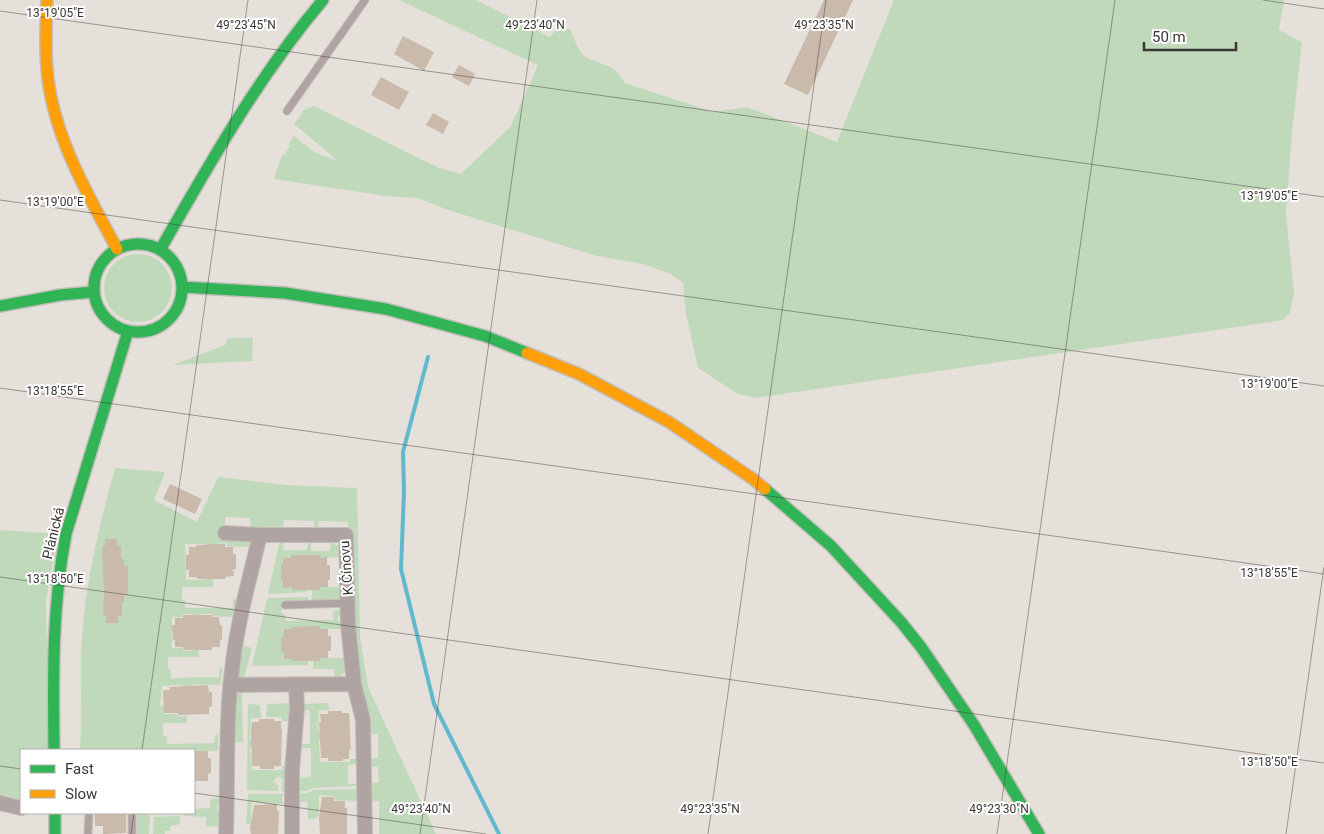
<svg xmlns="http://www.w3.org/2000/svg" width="1324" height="834" viewBox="0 0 1324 834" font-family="Roboto,sans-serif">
<rect width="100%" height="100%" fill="#e6e0da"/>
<!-- green -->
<path fill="#c0d9ba" d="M399,0H476L550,37L556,29H570C574,37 578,52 586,57C603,66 615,64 625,83L713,112L747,107L837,142L894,0H1284L1279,30L1302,42L1292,132L1286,214L1294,292L1290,313L1283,320L755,398L738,394L698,368L686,314L683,283L670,274L643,264L597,256L448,210L417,198L385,196L274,179L282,155H284L290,146L288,145L294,136L314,152L338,161L294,124L304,110L314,106L439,168L461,174L511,126L538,65Z
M104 288a34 34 0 1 1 68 0a34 34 0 1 1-68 0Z
M228,338H253L252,361L173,365L225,345Z
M115,468L165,472L154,500L197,522L218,477L286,485L357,488L360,636L368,687L436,834H379V801H370L369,783L379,782L378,767H370L369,759L378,758V734H370L368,709L362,699L353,623L352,532L348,531V522L319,521L318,530H314V521L284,520L282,529L251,527L250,518L225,517V526H223V537L250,540L249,547L227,546L226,543L215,544V549H208L207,544H185L186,580H206V577L213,578V587H182V599L185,601V608H233V600L238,598L234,617L213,616L212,614H201V619H194L193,614H182V617H172V648H183V651H192V648H199V657H168V668L171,671V678L219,677V669L223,667L220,685L191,684V687L183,688V685L162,686L160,706H164V714H177V716H187V723H163V735L167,737V744L214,743L215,736L218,733V751L80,750C83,713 79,674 82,636C86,579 100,523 115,468Z
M0,530L58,534L46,602L49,750H21V802L0,799Z
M280,540L283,542V550H307L308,541H311V551H330L331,542L340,547V557L320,558L319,555H291V558H283V565L281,566V580H283V587H292V590L307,587V592L269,594L268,593Z
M320,587H341L342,599L312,600V590Z
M308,597V600L282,601L281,612L285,615L286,621L333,620V611L341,610L342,615L338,616V621H343L342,629H320V626L311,627L301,632V627H292V629L284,630V637H281V651C286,652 292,657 292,661H300L308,659V665L253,666L252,665L267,599L268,598Z
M244,646L252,648L244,679L239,676L238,669Z
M320,658H345L346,671L338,678L334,677V669H313V661H320Z
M242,691L243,742H233L236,695Z
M293,703L288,721H282L281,717H266L267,704Z
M328,703L329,710H319L318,732H322L323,740H319L320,762H350V759H357L358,763L348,765V784H357L358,786L313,788L307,791H297L298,778L311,777V748H302L301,746L302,744H310V710H301V704Z
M248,704L260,705L261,718H251L250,740H254V748H250L252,770H282V766H289L290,791H281L283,780L278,776L273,781L278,786V791L247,790Z
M358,789L357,800L356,801L335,800V796L319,795V816L314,819H308L307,802H299L297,794L308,793L314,790Z
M249,794H290V796L282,797V802H286L285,804L251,802V823L246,825L248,795Z
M214,798L221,799V803H218L217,811L221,812L219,826L206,827V817L184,816V813H194V809L210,808V801Z
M137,813H150L149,834H137Z
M180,816V824L171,826L170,831H165V834H153L154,817Z"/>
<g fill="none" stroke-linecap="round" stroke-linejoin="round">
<!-- stream -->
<path stroke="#61b9cd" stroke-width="4" d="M428,357L403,452L404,491L401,569L434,704L499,834"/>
</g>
<!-- building -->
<path fill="#cabaac" d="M824,0H853L808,95L784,84Z
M403,36L434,52L424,71L394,54Z
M459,65L475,74L469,86L452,77Z
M381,77L409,92L399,110L371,95Z
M433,113L449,122L443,134L426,125Z
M170,484L202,499L195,514L163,499Z
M105,539H117V546H121V559H124V566H128V595H124V602H122V616H118V623H106V616H103L104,595L102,546H105Z
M220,544H225V547H233V554H236V569H233L234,576L225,577L226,579H197V577H189V570H186V555H189V547H196L197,545Z
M291,555H320V558L327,557V565H330V580H328V587H320V590H292V587L283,588V580H281V565H283V558H291Z
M183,615H212V617H219L220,625H222V640H220V647H212V650H184L183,647H175V640H173L172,625H175V618H183Z
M320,626V629H328V636H331V651H328V658H320V661H292V659H284V652H281V637H284V629H292L291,627Z
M208,685L209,692H212V707H209V714L178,715V713H164L163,690H170L169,687Z
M328,711H342V713H349L351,750H349V759H343V761H328V758H321L319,722H321L320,714H328Z
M259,719H274V721H281V729H282L281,766H274V769H260V766H252L251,730L252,722H259Z
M194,751H208V758H211V773L208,774V781H194Z
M322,797H334V801H345V808H347V834H320L319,817Z
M277,804V811H279L278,834H251L250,828L254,805Z
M95,813H126V833L103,834V826H95Z"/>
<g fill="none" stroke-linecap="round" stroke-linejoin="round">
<defs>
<path id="lane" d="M287,111L365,0
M285,605L348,603
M88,834L89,813
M132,834V813"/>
<path id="street" d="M225,533L260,535C250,577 238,619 233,662C225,719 228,777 226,834
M260,535H346L348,625L354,684
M230,685L354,684L363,720L365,834
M0,803L21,808
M292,834V771L297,708L296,685"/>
<path id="fast" d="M94 288a44 44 0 1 1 88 0a44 44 0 1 1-88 0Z
M160,250C210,163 258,77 323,0
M182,287L285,293L386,309L485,336L527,353
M0,306L60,295L93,292
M765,489L831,546L901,622L921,647L974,725L1039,834
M54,750C53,677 52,606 66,534L128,331
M55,813V834"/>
<path id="slow" d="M47,0C46,23 45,46 47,69C52,134 87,193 117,249
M527,353L579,374L669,422L753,479L765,489"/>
</defs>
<!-- lane casing -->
<use href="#lane" stroke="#c3beba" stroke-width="9"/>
<!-- street casing -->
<use href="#street" stroke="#c3beba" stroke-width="16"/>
<!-- fast casing -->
<use href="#fast" stroke="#c3beba" stroke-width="14"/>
<!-- slow casing -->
<use href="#slow" stroke="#c3beba" stroke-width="14"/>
<!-- lane -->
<use href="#lane" stroke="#b0a4a3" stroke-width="7"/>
<!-- street -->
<use href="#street" stroke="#b0a4a3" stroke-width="14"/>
<!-- fast -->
<use href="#fast" stroke="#30b455" stroke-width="11"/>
<!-- slow -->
<use href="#slow" stroke="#ff9f0a" stroke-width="11"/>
</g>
<!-- ticks -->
<path fill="none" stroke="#3b3734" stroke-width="1" stroke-opacity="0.45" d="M1263,0L1324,9M0,11L1324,197M0,200L1324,386M0,388L1324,574M0,577L1324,763M142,750L248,0M0,766L21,769M194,793L486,834M131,834L134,813M420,834L537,0M708,834L826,0M997,834L1115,0M1286,834L1324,567"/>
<g text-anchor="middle" stroke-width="4" stroke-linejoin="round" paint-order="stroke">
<!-- street labels -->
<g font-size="14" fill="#3b3734" stroke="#fff">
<text transform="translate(53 533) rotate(-76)" y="5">Plánická</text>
<text transform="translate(346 568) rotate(-94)" y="5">K Čínovu</text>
</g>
</g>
<g font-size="12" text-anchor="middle" fill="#3b3734" stroke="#fff" stroke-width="4" stroke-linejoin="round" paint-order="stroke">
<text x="55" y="17">13°19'05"E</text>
<text x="246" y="29">49°23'45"N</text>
<text x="535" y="29">49°23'40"N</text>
<text x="824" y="29">49°23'35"N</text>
<text x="1269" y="200">13°19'05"E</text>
<text x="55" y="206">13°19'00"E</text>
<text x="1269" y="388">13°19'00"E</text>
<text x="55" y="395">13°18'55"E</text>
<text x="1269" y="577">13°18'55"E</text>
<text x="55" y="583">13°18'50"E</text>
<text x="1269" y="766">13°18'50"E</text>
<text x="421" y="813">49°23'40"N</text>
<text x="710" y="813">49°23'35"N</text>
<text x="999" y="813">49°23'30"N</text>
</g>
<!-- legend -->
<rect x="20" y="749" width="175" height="65" fill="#ffffff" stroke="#b1afae"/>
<rect x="30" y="765" width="25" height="8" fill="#30b455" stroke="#b1afae"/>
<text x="65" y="774" font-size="15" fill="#3b3734">Fast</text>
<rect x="30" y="790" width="25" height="8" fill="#ff9f0a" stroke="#b1afae"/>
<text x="65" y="799" font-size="15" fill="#3b3734">Slow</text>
<!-- scale -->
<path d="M1144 42v8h92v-8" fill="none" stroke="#3b3734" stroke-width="2.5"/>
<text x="1152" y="42" font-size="15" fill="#3b3734" stroke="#ffffff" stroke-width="4" paint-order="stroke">50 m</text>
</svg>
